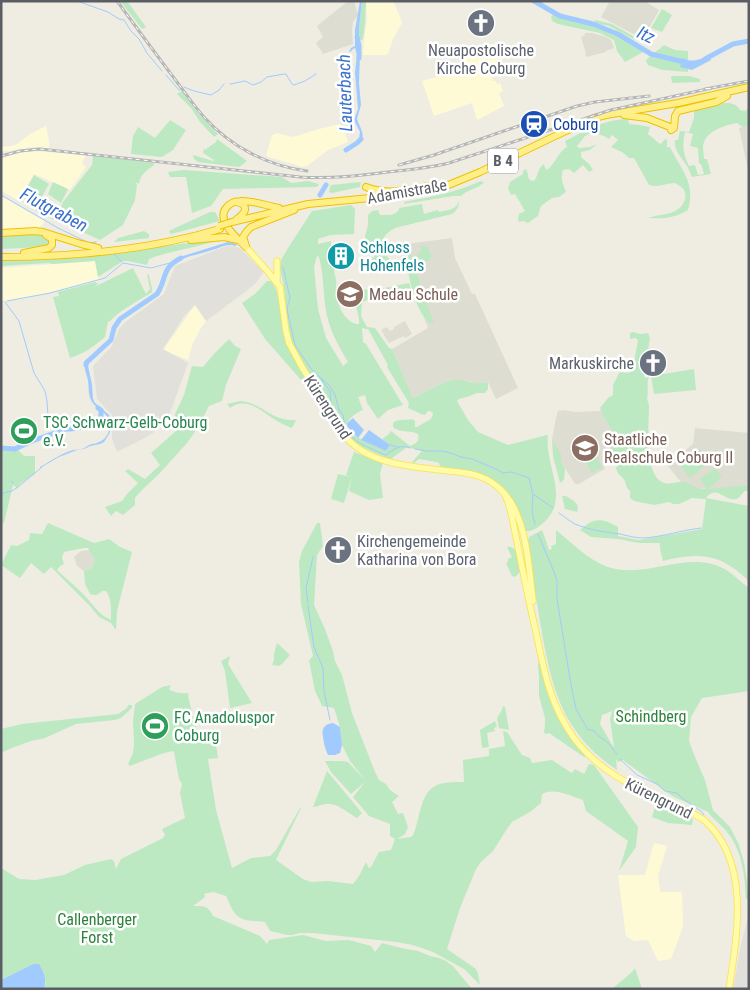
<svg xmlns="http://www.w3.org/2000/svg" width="750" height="990" viewBox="0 0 750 990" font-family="'Roboto Condensed',sans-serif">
<rect width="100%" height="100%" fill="#efede2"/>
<!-- commercial -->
<path fill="#fffad6" d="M366,1H393L401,19L402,23L393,39L388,54L386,55H363L364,39L367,21Z
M496,43L506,73L492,78L493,81H496L497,84L500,83L503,91L499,93L504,106L477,120L472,103L434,116L422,81L466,69L461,54Z
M340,124L344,130L348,142L328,150L307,166L303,167L266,156L272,135L277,133L293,137L319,129Z
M46,126L49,140V148L32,147L9,151H2V147L11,146L17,144L30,134Z
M34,151L86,155L82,163L86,167L70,190L34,174L18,200L1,191V159L19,153Z
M1,196L45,221L40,228L1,229Z
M95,261L99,280L50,293L7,301L1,300V268Z
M195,305L206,321L201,328L192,345L188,360L163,350Z
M654,843L667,846L658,876L660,892H681L682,894L683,925L680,935L671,959L658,961L648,940L634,941L626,936L618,875H645Z"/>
<!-- industrial -->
<path fill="#e2e0da" d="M229,245L240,248L263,271V273L256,283L245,292L206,321L195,305L185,315L163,349L188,363L170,413L153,433L139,441L117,452L112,438V433L114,423L112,415L97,399L93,366L112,346L119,329L124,323L164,294L175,266Z
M749,914V989H733L741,944Z"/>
<!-- education -->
<path fill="#deddd1" d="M348,1H354L358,15L353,22L352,30L353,44L323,54L316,43L323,37L317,26Z
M610,1H644L659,10L643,39L601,17Z
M585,33H592L606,37L611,40L614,48L606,51V52L586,57L585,54L586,53L581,37L585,35Z
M749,125V174L739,128Z
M452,238L455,258L472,294H475L518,388L496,399L488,382L477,384L469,381L460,380H454L441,384L413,398L392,349L428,328L403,260L406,244Z
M405,321L412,334L405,338L404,336L397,339L389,343L381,330L387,327L390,331L394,329V327Z
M564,410L574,412L601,411L615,437V442L612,449L619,463L606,462L603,464L605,469L599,472L579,484H575L561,462V456L552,439L556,418L558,411Z
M695,428L749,433V487L711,489L686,488L667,465L693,444Z
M90,550L95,560L94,564L92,568L84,571L77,566L74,557L81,551Z"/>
<!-- green -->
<path fill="#bce9c1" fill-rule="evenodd" d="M120,1H127L146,27L142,29Z
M362,1L366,2L365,23L363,39L359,41V28Z
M662,9L672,15L662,32L651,28Z
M554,13C566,19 579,20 592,24C611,30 628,40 645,51L625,62L617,51L614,40L600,33L558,24C554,22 552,22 551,17Z
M595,20L612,24L640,40H635L609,26L594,23Z
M664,45L675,50L688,51V72L662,70L648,65L646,61L647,59Z
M671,76H689L700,79V82L672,83Z
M182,91L198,113L218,134L214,137L200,122L191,108L177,94Z
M722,103C731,103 736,103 740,110L745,111L749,108V125L743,127L737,123C724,126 706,130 703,146C703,150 704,155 704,159H707L711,174L692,177C690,173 689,169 687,166C682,158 673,150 675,140H678L680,131L689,132L694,118V110L715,106ZM685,132L693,134L690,146L698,148L699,164H701L704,174L698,175L695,165L689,166C683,154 682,146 685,132Z
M628,119L629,124L639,125L650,127L648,134L660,144L662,143L664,140L667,139V147H670C681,170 696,182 688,210C675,218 663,219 648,218C662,213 680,216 685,199C687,190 682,187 675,183C666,183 658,188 649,185L634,158H629L622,152L611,147L618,140L612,135L609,139C604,135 599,135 593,132L585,136L577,146L579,148L590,147L597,144L590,150L581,152V157L590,165L593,170L589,172L583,165L574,173L569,169L563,170C560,178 563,184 566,192L559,197L552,198L541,206L538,216C534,218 532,221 528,223L523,221L519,222L518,219L519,214L525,211L515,194L511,195L508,188L510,182L523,174V171L526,169L528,174V177L530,180L534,181C538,176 538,169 543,164L547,170C555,164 558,152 567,147L565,141C585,131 605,119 628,119Z
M170,120L186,130L173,150L162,157L131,154L133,136L138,127L155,138Z
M217,139L247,161L239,167L198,162L194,159L193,155L213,161L214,160L203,153L204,149L208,150L206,149L216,142Z
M93,155L154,163V165C146,171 140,175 139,184L135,182L137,185L135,200L123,225L100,240L56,220L63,202L92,165Z
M184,170L282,177L291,183L308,181L319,184L317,187L223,189L211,206L192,213L186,177H170L168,172Z
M34,175L49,184L40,200L25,192Z
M481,181L484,183L480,185V186L466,192L461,196H453L404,204V202C431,197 457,192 481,181Z
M53,182L68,189L61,203L48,194Z
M361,182L360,187L332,193L329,192L331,185Z
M459,201C459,207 457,210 452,214L395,228C388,232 379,239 382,248C384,252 387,256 389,259L388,267L369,270L364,267L363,261H370L375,256L372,249L367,244L365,236L368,225V215L372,211L378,210L380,215C389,215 393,216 399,210V208L422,204L424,214L438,210L439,212C448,210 456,210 459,201Z
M36,203L57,212L54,220L35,210Z
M351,205L355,209L354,234L330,235L318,239V244L331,241C331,256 333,266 336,280C337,284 335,288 336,292C336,303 346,325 359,324V319L352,289L375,290L409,283L411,289C395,294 378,296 362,302L361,316L367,327L375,328L389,348L392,349L413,398C426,392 440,383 453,380C467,377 472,387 488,382V389L485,393H477L467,397L459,399L457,401L468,420L478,432L508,445L547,435L548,436C544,466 572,499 542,524C537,528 532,532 525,531C521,520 517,508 511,498C498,473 466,471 441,468L439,463L436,462L419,459L414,463L412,462L422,451L407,447L391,459C387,458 384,457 380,455C358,446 353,442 339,423L291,343L286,321L284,287L280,268L281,260L288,248L312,211ZM317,256L319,257C325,278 322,301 329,323C333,337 341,350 348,362L343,366L326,338L318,309L314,267ZM362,328L368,329L388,365L387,367L409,403L408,408L421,414L425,415L428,411L432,412L433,414L431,419L417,427H415V421L412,419C406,421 398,418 393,423V427C399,433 410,430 418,434C420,441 416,444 410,446L391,431L388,435L382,439L390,445L386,451C371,444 357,439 345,427C348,419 355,413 363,410L358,397L365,395L367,403L378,419L388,410L403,405L366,344L363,342Z
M210,212H215L220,221L171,234L169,231L173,229Z
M144,231L149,234V238L114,242L118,238Z
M30,234L47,236L50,242L48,245L44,247L1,249V237Z
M221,239C198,248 172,250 149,259L147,265L128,261H123L98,277L95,261L53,264L48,263L1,266V260L147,248Z
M419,246H427L432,257L430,258V260L421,265L416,262L415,257L422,250Z
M406,247L410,248C417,275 423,296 434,322L429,323C411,304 408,272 406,247Z
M133,268L146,294L150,289L147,275L149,274C149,280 153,287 152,292C137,302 121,309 109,322L108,321L105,337C94,346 84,354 70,358L53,297L59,296L58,292L95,282L98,284L94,287Z
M267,281H271L276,289L282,313L284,332L323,405L265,339L242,303L255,294Z
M633,332L640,334L648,333L650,338L644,375L645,378L649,377C646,385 649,392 647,399L649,405C649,422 644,474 662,482C670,486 677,481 685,482C689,483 692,486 695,487C699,489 703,489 707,489L700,479L715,468L722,477L708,489L749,485V491H745C742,493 740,498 736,499C724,502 717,484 706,498L749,506V581C743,576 737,570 730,566C710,552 685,555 663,561C662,556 659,548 660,543H639L618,539L591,537L580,530C594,517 602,518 618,527V536L639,540L702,529L706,499L692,498L679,504H673L669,502L654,505L634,501L630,498V491C626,487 626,486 625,481C622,476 617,474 616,468L619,463L612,449C612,446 614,444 615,441C616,434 602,417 600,408L608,398L613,395V385L619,373L620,372L629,373L633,368L638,340L636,338L630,339V333Z
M229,339L235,346L241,349L226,385L222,401L209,406L197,429L187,443L159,474L142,490L135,498V505L123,515L116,511L111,516L105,507L122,501L127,494L138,483L125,471L128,469L145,479L160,465L151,453L183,425L175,418V414L184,395L192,366L203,367L214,354Z
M694,369L696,390L654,394L651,376Z
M240,401C257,402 265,413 280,418C285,420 290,420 296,420L292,428C287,426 282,424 277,421C263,413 247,395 230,408L227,404Z
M552,439L561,454V462L565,469L564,480L560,483L553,456Z
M1,449H17L24,456H35V474L21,483L17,488L13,485L4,523L1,526Z
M700,449L710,461L690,478L680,465Z
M593,450L602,467L592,473L583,456Z
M354,452L383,463L380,474L383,498L369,500L349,491L352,477L344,503L331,499L338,474L351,477L346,475Z
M566,496L574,501L578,506L577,512L565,509L562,496Z
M48,523L94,543L109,539L120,547L132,552L117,611L116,630L111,623L99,617L90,606L51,567L44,574L31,563L20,578L1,565L11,545L17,546L29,540L30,533L42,534ZM84,548H88L95,560L92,568L84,571L85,584L90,594C96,596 98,595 102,591H106C112,599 111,611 111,620C97,614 92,602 81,592C73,584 65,578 57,570L60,566L64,564L62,558L64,552Z
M317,523H320L323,546L317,555L314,605L325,629L333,651L335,661L342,675L352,713L375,772L379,780L386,784L390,790L399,796L392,802L398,814L403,813L408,827L405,834L397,839L411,837L413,835C421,818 419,790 440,784C447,782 457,782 464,782L463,760L489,756V749L505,746L503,731L507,732L522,755L530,758L532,763L552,760L572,773L575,769L584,774L589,764L594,765L638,827L636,847L619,871L628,841L586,811L583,800C570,796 555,787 542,794L541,803L530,812L512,822L507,829L493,851L481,862L476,869L460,908L447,949L476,969L478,974L480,985L464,969L433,952L413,945L396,942L313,933H300L292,935H287L279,933L270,931L265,922C254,920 241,923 234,912C230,907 229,901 226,896L213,892L204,894L205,896L204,898L193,906C203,906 208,905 213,916L260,936L267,944L269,940L303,935L326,941L349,940L371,946L375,952L382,943L401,948L418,951L430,956L439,958L446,961L453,966L472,989H44L46,982L33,964L1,980V868L19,879L35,880L64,875L85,865L111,859L114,861L116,869L121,859L163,838L165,835L162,829L185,818L180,793L182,784L179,779L174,752L172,751L161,754L130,766L128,764L133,753L134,744L133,721L135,704L162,687L171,685L169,689C174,693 182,694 189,693L188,696L197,732L214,730L218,758L208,759L216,810L232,868L251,858L270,856L276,850L300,808H301L276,860L303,879L311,882L328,881L353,884L359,876L366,862L369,868L371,867L379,852L391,850L395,839L390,836V824L369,816L353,797L365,782L351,794L331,772L325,761H342L348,762L366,781L350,761L342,745L340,727L334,708L322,706L315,691L309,660L313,656L301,604L299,562L302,551Z
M542,530L545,538L549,550L552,549L551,546L556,544V530C572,543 588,560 608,567C648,580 691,547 728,571C735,576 742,583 749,588V691L702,698L691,717L689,741L695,757L705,780L713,810L730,827L739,845L744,862L747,882L748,899H746C745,876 742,850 727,832C722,826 715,820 710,815L708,812L672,796L623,760L618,762L616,759L617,770C601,759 587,747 576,731C552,698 546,655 539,616C535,591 531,566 528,540L529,537ZM612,711L610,719L614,748L600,724L602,715Z
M507,547H511L516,550L520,572L515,577L512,576L506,563L508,562V559L512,557Z
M277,643L290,655L282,664L279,666L272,665L274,660V654Z
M230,656L228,664L252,703L230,708L225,671L221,661Z
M539,659C547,699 558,727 586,756L584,757L549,733L546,734L544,733L545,725V718L539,696V676L538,666Z
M128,705H132V708L121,718L115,720L76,724L45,738L31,741L9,749L1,753V729L22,724L118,714L127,708Z
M503,706L505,707L509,730L499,728L497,718L502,710Z
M495,721L497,727L494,728L495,731L487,733L489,747L482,748L480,730Z
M327,771L362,813L357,818C348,813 336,802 326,804C321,804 318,807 313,807Z
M657,800L693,819L692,825L668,823L652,817Z
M635,968L642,989H612L632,972Z"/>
<!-- water -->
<path fill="#a1cbff" d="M360,1H362L359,28V41L358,42L357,47L360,54L359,83L361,105L357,119C360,129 368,136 357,144L355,142L359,139L360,132L354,120L358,109L355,73L357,54L355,48L353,49L350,52H349L351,48L355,46V30Z
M709,56L711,60L692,70L680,67L682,58C693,63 697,60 709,56Z
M228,242L237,244L236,246C232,245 231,245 228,245C222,246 217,249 212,250C199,255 187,255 176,263L174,260L183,256Z
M86,359L89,361L88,366L92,384L93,399L95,403L108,414L112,419V427L109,434L104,442L100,444L90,446L84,449L77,450L59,457L40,468V467C51,461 59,455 70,451C74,449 78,450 82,449C85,448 88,445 92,444C102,443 108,437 110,427C112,413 96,411 91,400C88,394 89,387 88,381C87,373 82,367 86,359Z
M353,418L364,430L358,438L347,426V423Z
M369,430L390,445L386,451L361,440Z
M333,723L340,727L342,745L340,753L335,755H328C326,751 325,747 324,743C322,732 320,725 333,723Z
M33,964H39C44,973 47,979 44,989H1V980Z"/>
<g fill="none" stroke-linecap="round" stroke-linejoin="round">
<!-- stream -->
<path stroke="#a1cbff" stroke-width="1" d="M77,1L108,12L119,19L124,20L131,31L139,39L147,53L162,71
M166,75L179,90H180
M230,84L245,81L253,85L261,82L267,77L284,74H286L292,84L294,85L305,81L316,74
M184,87L194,91L211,95L219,90L224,84
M1,195L58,228L89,243L96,242
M114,254L122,262
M283,267L290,298L287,308L288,314L295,345L312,370L329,385L335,395L339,410L343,415L344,421
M7,301L50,293L105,278L123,263L151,268L174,262
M5,302L19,321L34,373L45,391L47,401L48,416
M321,379L330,391L331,405
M344,422C344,439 370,448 383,454L386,455C394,449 400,444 410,448
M56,423L66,429
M390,445L397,447
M415,449L427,451H442L451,453L461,457L472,459L496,469L503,473L512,472L529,478L533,495L532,508L533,510L532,512L535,524
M12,481L13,483
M534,495L536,496L553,508
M1,497L3,493L12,491L18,487L42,467
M559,513C564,516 569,521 575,524C589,530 605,532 620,534C628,536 636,538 643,538C663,537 682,530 701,528
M538,534L554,572L557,581V599L571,685L576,709L588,730H593C597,736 603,738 609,744C612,747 614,751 617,754
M308,603L306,588L313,557
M308,606L314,647L323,668L324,691L330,720
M620,759L637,775L657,784L665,791L677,793L682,798L702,812L704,815"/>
<!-- river -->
<path stroke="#a1cbff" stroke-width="5" d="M534,1L560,16L593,24L618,34L651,54L688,63
M357,37L359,46V58
M705,59L733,44L749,41
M346,150L357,143L361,139
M320,195L326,185
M86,365V363L111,340L114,328L120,319L157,294C167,279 161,268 181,258
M1,448L15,449L32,441L66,429H71L96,425L99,424L101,417V410L98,408"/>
<defs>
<path id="major" d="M246,247L269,273L280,287L286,331L289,343L302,367L341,431C364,465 410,466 448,471C459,472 471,473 481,477C495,482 508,495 514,508C528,536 529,571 533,601
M277,261V283
M505,495L508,502L512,517C520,556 527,594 536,632C544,671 550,705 574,738C593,764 620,780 649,794C667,802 687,809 704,820C750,860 738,932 729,989"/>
<path id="highway" d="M624,115L647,118L670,127
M671,130L674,128L675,116L678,111L716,102L727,96
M366,187C387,196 412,189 434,185
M237,219C244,214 251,206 237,202
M232,222L308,204L391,196L429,190L446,186L480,172L553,137L594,118L606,115L678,103L749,87
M1,233L35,231L43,232L81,244L98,248
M191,240L224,237L238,240
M246,246L243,237L247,231L251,227L294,210
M246,247C237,238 216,221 226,208C230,203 235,201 240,201C253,200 267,206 279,208
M24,253L49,248L52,245V239L46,235
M1,257C75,257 149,250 220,229"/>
</defs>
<!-- major casing -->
<use href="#major" stroke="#fee14c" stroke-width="7"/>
<!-- highway casing -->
<use href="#highway" stroke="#f0c100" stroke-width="8"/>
<!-- major -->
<use href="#major" stroke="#fffba6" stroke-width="5.5"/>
<!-- highway -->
<use href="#highway" stroke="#ffef88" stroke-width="6"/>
<defs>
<path id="rail" d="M117,1C136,27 155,53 174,78C184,91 193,105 204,117C231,147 268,166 307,171
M705,89L749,81
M1,156L20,151L40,149L300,177C330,179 358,176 388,172C408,170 429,168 449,163L611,110L712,88
M399,165L434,155L577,106L595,102L649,96"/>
</defs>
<!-- rail casing -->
<use href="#rail" stroke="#b6b7b7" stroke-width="3"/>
<!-- rail -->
<use href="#rail" stroke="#fff" stroke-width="1" stroke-dasharray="4" stroke-linecap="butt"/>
<defs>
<path id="highway-bridge" d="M219,226L232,222"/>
</defs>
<!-- highway-bridge casing -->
<use href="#highway-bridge" stroke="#f0c100" stroke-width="8" stroke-linecap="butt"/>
<!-- highway-bridge -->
<use href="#highway-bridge" stroke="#ffef88" stroke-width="6"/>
</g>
<!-- icons -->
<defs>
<symbol id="church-disc" viewBox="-11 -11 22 22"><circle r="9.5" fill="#6b7280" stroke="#fff"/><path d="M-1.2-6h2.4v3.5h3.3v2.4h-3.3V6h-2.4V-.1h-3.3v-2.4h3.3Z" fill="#fff"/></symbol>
<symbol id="station-disc" viewBox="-11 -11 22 22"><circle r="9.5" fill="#1a4fb4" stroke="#fff"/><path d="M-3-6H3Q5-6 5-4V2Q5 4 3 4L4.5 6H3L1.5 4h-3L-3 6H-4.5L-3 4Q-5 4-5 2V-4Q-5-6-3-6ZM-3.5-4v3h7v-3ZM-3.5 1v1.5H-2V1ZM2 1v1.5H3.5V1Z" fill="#fff"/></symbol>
<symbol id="building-disc" viewBox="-11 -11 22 22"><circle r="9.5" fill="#0f9aa8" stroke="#fff"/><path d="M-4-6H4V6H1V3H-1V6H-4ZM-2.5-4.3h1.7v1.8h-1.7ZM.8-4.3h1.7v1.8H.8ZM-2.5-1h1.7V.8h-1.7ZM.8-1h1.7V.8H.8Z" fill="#fff"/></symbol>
<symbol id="university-disc" viewBox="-11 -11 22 22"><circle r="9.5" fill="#8d6e63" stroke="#fff"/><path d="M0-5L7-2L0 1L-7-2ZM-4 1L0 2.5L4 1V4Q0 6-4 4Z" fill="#fff"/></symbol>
<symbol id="stadium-disc" viewBox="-11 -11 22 22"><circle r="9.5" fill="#2e9e5b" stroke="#fff"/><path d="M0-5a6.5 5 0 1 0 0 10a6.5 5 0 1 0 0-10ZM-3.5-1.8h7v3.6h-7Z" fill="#fff"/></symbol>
<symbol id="school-disc" viewBox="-11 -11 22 22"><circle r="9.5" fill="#8d6e63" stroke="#fff"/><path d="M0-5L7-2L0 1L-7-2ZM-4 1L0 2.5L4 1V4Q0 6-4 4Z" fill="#fff"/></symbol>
</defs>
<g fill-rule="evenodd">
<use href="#church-disc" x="465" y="7" width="32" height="32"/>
<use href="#station-disc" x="518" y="108" width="32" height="32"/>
<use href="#building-disc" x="325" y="240" width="32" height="32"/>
<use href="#university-disc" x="334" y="278" width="32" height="32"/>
<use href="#church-disc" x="637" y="347" width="32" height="32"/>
<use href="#stadium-disc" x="8" y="415" width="32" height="32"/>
<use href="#school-disc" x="569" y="432" width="32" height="32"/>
<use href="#church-disc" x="322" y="534" width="32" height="32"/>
<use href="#stadium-disc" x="139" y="710" width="32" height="32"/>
</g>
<g text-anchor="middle" stroke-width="5" stroke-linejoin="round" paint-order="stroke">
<!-- shield labels -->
<rect fill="#fff" stroke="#8c8e92" stroke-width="1" x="488" y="148.5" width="30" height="25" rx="4"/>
<g font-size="15" font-weight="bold" fill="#5a5e64">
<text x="503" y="166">B 4</text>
</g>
<!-- worship labels -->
<g font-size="16" fill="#5b616d" stroke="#fff">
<text x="481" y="56">Neuapostolische<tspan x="481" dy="18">Kirche Coburg</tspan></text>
<text x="634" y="369" text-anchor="end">Markuskirche</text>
<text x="357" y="547" text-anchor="start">Kirchengemeinde<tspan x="357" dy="18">Katharina von Bora</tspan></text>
</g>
<!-- transit labels -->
<g font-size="16" fill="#164399" stroke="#fff" text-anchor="start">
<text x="553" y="130">Coburg</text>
</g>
<!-- street labels -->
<g font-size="16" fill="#5a5e64" stroke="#fff">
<text transform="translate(407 191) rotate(-10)" y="6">Adamistraße</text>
<text transform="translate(328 407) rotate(57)" y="6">Kürengrund</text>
<text transform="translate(659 798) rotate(26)" y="6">Kürengrund</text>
</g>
<!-- culture labels -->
<g font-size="16" fill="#0d838f" stroke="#fff" text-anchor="start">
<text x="360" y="253">Schloss<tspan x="360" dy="18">Hohenfels</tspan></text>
</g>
<!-- education labels -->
<g font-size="16" fill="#785e54" stroke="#fff" text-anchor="start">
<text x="369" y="300">Medau Schule</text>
<text x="604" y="445">Staatliche<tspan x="604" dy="18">Realschule Coburg II</tspan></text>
</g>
<!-- leisure labels -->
<g font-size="16" fill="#27864d" stroke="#fff" text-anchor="start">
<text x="43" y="428">TSC Schwarz-Gelb-Coburg<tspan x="43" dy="18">e.V.</tspan></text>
<text x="174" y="723">FC Anadoluspor<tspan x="174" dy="18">Coburg</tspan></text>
</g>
<!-- park labels -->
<g font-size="16" fill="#2c823a" stroke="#fff">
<text x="651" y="722">Schindberg</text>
<text x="97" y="925">Callenberger<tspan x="97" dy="18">Forst</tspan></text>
</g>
<!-- water labels -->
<g font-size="18" font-style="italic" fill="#3970cd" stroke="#fff">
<text transform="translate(646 35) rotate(25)" y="6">Itz</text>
<text transform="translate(345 93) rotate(-92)" y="6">Lauterbach</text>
<text transform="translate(54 210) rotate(28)" y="6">Flutgraben</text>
</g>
</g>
<!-- border -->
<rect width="750" height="990" fill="none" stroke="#5a5e64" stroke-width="5"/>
</svg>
